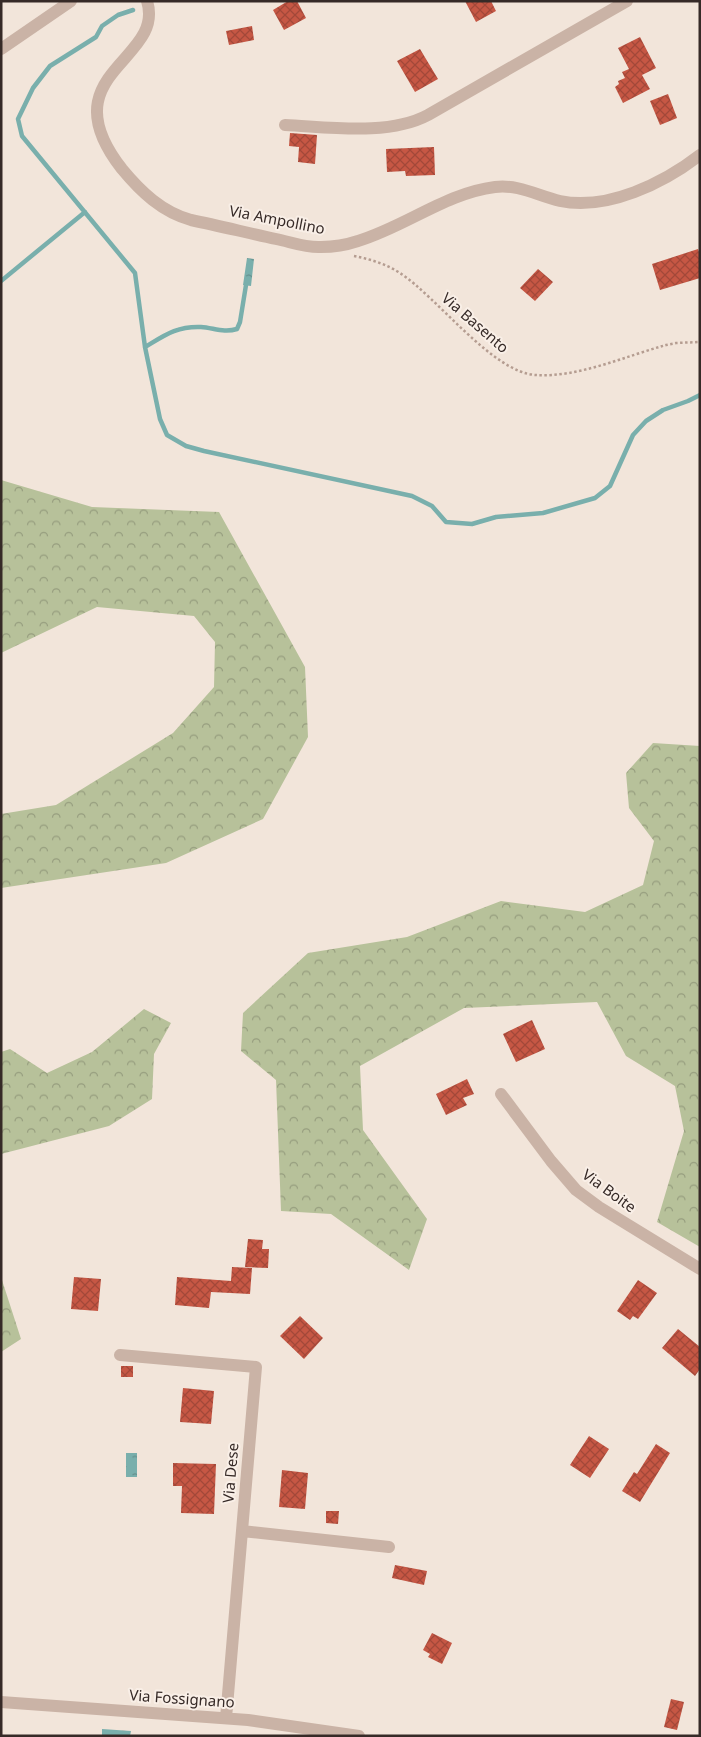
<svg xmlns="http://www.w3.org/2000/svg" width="701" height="1737" viewBox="0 0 701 1737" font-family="'Noto Sans',sans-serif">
<defs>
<pattern id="forest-crowns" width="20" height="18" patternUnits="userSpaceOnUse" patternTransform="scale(1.25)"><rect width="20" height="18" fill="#b7c19a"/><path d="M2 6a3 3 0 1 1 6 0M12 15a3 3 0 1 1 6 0" fill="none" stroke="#969d7e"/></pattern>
<pattern id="water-ripples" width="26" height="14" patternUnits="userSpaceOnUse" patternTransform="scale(1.25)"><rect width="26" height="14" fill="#79afac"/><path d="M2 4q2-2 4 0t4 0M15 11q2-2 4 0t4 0" fill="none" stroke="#648f8c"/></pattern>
<pattern id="building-cross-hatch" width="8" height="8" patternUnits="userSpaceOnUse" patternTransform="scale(1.25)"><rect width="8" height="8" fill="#c65744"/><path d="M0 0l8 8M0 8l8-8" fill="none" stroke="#a24839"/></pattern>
</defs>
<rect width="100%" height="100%" fill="#f2e5da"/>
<!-- forest -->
<path fill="url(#forest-crowns)" d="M1,480L92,507L219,512L305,667L308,737L263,819L166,863L1,888V814L56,805L173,733L214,687L215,642L194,616L97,607L1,653Z
M653,743L700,746V1247L657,1222L684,1131L675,1086L626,1056L597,1002L464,1008L360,1066L363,1130L427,1219L409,1270L331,1214L281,1211L276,1080L241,1051L243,1013L308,953L407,937L501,901L585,912L643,885L654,841L629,808L626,773Z
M144,1009L171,1023L154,1054L152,1099L109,1126L1,1154V1052L10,1049L47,1073L92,1052Z
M1,1277L21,1339L1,1352Z"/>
<!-- water -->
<path fill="url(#water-ripples)" d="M247,258L254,259L251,286L243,285Z
M126,1453H137V1477H126Z
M102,1729L131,1731L130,1736H102Z"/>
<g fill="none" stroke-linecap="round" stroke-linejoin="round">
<!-- stream -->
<path stroke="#79afac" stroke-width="4.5" d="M133,10L118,15L102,26L96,37L50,66L33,88L18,119L22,136L135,273L145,347L160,419L167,435L186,446L204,451L412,496L432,506L446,522L472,524L496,517L543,513L595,498L610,486L633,435L646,421L663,410L688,401L700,395
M1,281L85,212
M145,347C165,335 177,326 201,327C214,328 224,333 237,329L240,322L246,285"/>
</g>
<!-- building -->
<path fill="url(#building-cross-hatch)" d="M288,1H297L306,18L284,30L273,10Z
M465,1H491L496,11L476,22Z
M252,26L254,40L229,45L226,31Z
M640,37L656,68L642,75L650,89L623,103L615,87L619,84L618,81L625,78L622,72L629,69L618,48Z
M420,49L438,79L415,92L397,61Z
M668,94L677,118L660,125L650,101Z
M290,133L317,135L315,164L298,162L299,147L289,146Z
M434,147L435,175L406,176L405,171L387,172L386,149Z
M698,249L700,255V278L660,290L652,264Z
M538,269L553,282L535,301L520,288Z
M532,1020L545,1049L516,1062L503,1034Z
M467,1079L474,1094L463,1098L467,1105L446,1115L436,1094Z
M248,1239L263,1240L262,1249H269L268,1268L245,1267Z
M232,1267L252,1268L250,1294L211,1292L209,1308L175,1305L177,1277L231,1281Z
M74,1277L101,1279L98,1311L71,1309Z
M638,1280L657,1293L638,1319L633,1316L630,1320L617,1311Z
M300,1316L323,1338L304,1359L280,1336Z
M678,1329L700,1347V1369L695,1376L662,1348Z
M121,1366H133V1377H121Z
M183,1388L214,1391L211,1424L180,1422Z
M589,1436L609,1449L590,1478L570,1465Z
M656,1444L670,1453L640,1502L622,1491L634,1472L637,1474Z
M173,1463L216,1464L214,1514L181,1513L182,1486H173Z
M282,1470L308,1473L305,1509L279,1507Z
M326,1511H339L338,1524L326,1523Z
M395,1565L427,1571L424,1585L392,1578Z
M432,1633L452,1643L442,1664L428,1657L430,1654L423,1650Z
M671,1699L684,1702L677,1730L664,1727Z"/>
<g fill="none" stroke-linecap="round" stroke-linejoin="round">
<!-- path -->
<path stroke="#b59d91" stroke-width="2.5" stroke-dasharray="2.5 2.5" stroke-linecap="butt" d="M354,256C370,259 386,264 400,273C437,297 493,373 536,375C577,378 626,356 666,345L676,343L700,342"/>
<!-- minor -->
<path stroke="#cab3a6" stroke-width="12" d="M147,1C166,61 47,73 122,169C141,192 162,212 191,220C220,226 248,233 276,239C291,242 306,248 321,247C333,247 346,245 358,241C405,227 446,193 495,187C519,184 538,196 560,201C607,211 664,183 700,155
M1,49L71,1
M285,125C329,127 389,136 428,115L627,1
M501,1094L551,1161L576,1190L599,1207L700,1269
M120,1355L256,1367L226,1718
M242,1531L389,1547
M1,1702L248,1720L359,1736"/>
</g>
<g text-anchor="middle" stroke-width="4" stroke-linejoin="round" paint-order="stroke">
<!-- street labels -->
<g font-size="15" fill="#362a27" stroke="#f9efe7">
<text transform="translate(277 220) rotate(11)" y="5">Via Ampollino</text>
<text transform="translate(475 323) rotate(41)" y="5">Via Basento</text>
<text transform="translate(609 1191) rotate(36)" y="5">Via Boite</text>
<text transform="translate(231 1473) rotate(-85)" y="5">Via Dese</text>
<text transform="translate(182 1699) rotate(4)" y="5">Via Fossignano</text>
</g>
</g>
<!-- border -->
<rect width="701" height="1737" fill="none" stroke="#362a27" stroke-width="5"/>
</svg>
